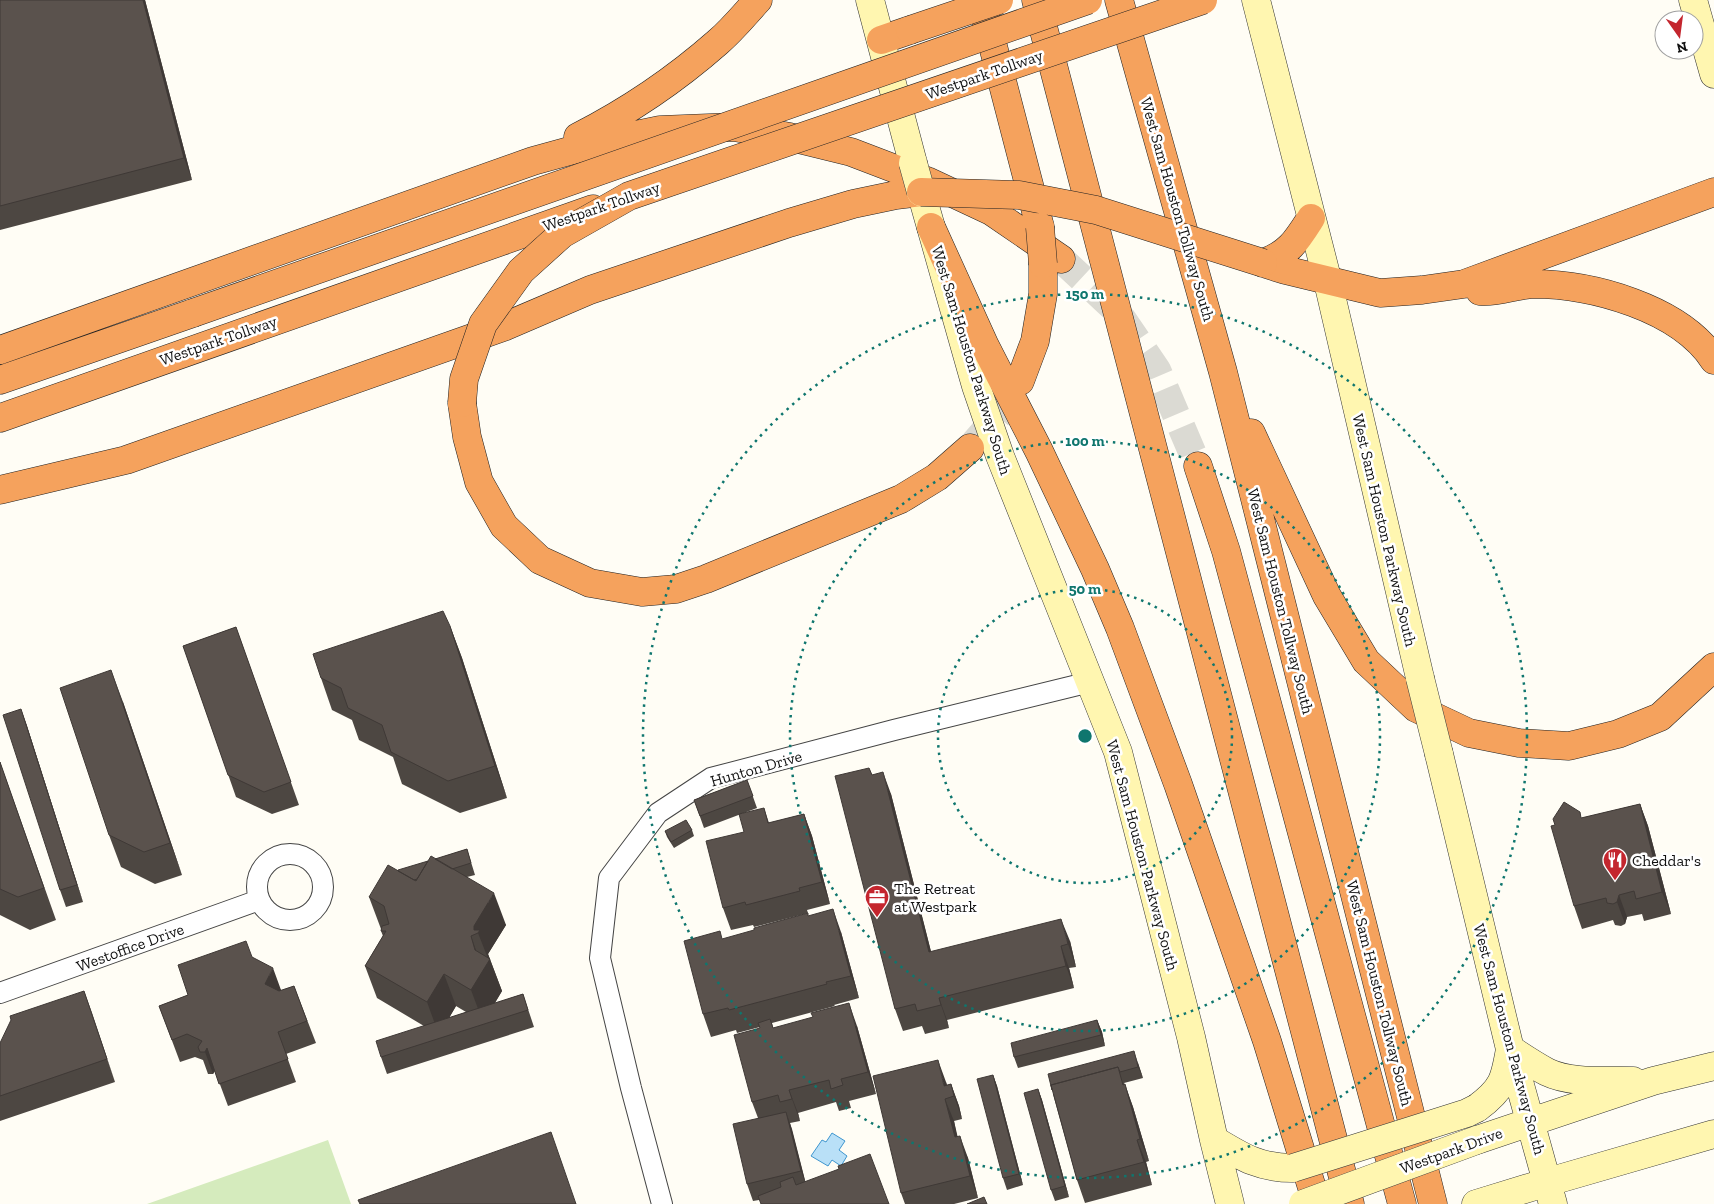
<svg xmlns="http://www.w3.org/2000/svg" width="1714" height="1204" viewBox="0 0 1714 1204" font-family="'Zilla Slab',serif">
<rect width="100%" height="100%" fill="#fffdf5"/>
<!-- green -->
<path fill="#d5ebbd" d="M328,1140L351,1204H147Z"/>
<!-- water -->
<path fill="#b9e0f7" stroke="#3f96cf" d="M832,1133L845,1141L839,1150L847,1156L841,1166L832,1160L828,1166L811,1156L822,1140L826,1142Z"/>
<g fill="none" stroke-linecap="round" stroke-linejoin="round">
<!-- highway-tunnel -->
<path stroke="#dbdad3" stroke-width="28" stroke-dasharray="28 14" stroke-linecap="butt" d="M1061,259L1117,311L1157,370L1198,466
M970,448L1001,412L1020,381"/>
<defs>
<path id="street" d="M257 887a33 33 0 1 1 66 0a33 33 0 1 1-66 0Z
M0,993L259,900
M662,1204L631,1088L600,958L609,878L658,813L711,778L894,730L1090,682"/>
<path id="secondary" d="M870,0L913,163
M1256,0L1328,282L1420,678
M1693,0L1714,74
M921,192L976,386L1000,456L1118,752L1191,1037L1214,1140L1230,1204
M1439,754L1510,1049L1553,1204
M1477,1108C1503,1089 1505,1079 1510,1049C1522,1057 1534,1065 1547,1072C1572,1084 1606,1080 1633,1081
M1214,1140C1242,1157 1259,1168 1293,1168
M1477,1140L1653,1081L1714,1066
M1476,1204L1548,1182L1714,1134"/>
<path id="highway" d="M981,0L1040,227
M1036,0L1350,1204
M1119,0L1223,372L1433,1204
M881,40L910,30
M578,137C629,111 676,79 718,42C733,29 745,14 758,0
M931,227L985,346L1039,451L1095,569L1120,628L1178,784L1267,1041L1317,1204
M1263,263L1285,270L1380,293L1422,290L1464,284L1714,192
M1263,263C1289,254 1297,240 1311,218
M1480,291C1497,293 1515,285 1533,284C1592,284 1680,308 1714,360
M0,350L533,161L602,142L660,130L734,127L790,137L851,152L927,181L991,211L1061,259
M0,380L193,313
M1020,381L1035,341L1043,294V264
M462,403L467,437L479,482L504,526L540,560L590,583L642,592L676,589L706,579L901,499L937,477L970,448
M0,418L593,209
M1251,433L1327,596L1366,661L1416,708L1469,733L1519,743L1569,746L1618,734L1660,717L1714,667
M1198,466L1226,551L1402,1204
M0,490L126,460L506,326L590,290L789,223L853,204L896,195L921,192"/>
</defs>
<!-- street casing -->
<use href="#street" stroke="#444" stroke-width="22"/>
<!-- secondary casing -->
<use href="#secondary" stroke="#333" stroke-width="29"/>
<!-- highway casing -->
<use href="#highway" stroke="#222" stroke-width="29"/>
<!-- street -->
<use href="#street" stroke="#fff" stroke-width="20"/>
<!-- secondary -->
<use href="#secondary" stroke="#fff6b0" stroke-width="28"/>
<!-- highway -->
<use href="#highway" stroke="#f5a25d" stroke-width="28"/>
<defs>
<path id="secondary-bridge" d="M913,163L921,192
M1420,678L1439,754
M1293,1168L1467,1113L1477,1108
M1303,1204L1477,1140"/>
<path id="highway-bridge" d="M910,30L999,0
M921,192L1019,195L1096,210L1263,263
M1040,227L1043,264
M193,313L1088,0
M462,403L464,379L483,324L521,271L562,234L629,196L1203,0"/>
</defs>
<!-- secondary-bridge casing -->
<use href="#secondary-bridge" stroke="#333" stroke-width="29" stroke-linecap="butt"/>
<!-- highway-bridge casing -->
<use href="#highway-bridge" stroke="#222" stroke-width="29" stroke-linecap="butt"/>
<!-- secondary-bridge -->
<use href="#secondary-bridge" stroke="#fff6b0" stroke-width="28"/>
<!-- highway-bridge -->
<use href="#highway-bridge" stroke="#f5a25d" stroke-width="28"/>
</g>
<!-- wall -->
<path fill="#4d4742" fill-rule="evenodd" d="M0,0H145L192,180L0,230Z
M450,626L462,658L507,798L460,813L402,784L393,757L359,740L352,720L332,710L321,678Z
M236,627L299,805L272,814L236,797L183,646Z
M123,702L182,875L155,884L121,867L109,835Z
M21,709L27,726L83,902L66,907L60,890Z
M0,762L56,920L30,930L0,915Z
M869,768L872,775L891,794L931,952L1070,941L1076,967L1069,968L1074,988L947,1020L949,1028L925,1034L922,1026L903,1031L895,1009Z
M747,780L757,808L704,828L694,800Z
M1640,804L1648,826L1671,914L1644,921L1642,914L1627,917L1625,924L1621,926L1615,925L1613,920L1582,929L1574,906L1582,818Z
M764,808L769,823L804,814L812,836L830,904L807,910L808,913L754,927L753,925L731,930L723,908L744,832Z
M692,830L694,836L674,848L667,837L665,831Z
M467,849L475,875L467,877L506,925L488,954L502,991L495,1003L523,994L534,1027L387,1074L381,1057L424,1026L377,998L365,966L383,936L381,931V929L369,897L398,871ZM456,1006L466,1012L449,1018Z
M841,932L859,998L834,1005L835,1006L772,1023L773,1028L857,1026L876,1094L849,1101L851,1108L839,1111L836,1102L798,1113L800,1121L790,1123L805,1181L889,1204L759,1200L753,1201L747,1184L758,1118L752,1102L760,1028V1027L737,1033L736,1030L711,1037L703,1014L723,939Z
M252,957L281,990L280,991L294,986L316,1043L286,1054L296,1082L228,1106L215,1071L213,1074H208L203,1060L195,1057L180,1062L159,1006L188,995Z
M84,991L115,1082L0,1121V1043Z
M1097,1020L1102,1032L1105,1046L1018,1068L1014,1057Z
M1138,1063L1143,1078L1124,1083L1133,1107L1149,1161L1146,1162L1152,1185L1085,1203L1077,1180L1053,1094Z
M993,1075L997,1086L1023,1185L1007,1190L1003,1178Z
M946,1082L947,1085L951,1084L959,1106L962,1119L954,1121L957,1137L968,1158L978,1198L954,1204H905L901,1193Z
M1038,1089L1042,1100L1069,1197L1055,1201L1051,1190Z"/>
<!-- shaded-wall -->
<path fill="#3f3936" d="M143,0H145L192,180L184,158Z
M450,626L462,658L507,798L495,766Z
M111,670L123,702L182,875L170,843Z
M21,709L27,726L83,902L77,885Z
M883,772L891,794L937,975L929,952Z
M1640,804L1648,826L1671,914L1662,892Z
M804,814L812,836L830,904L822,882Z
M494,893L506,925L488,954L502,991L483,1022L471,990L475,950L471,936L483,970L489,961L478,933L474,930V926Z
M1619,895L1627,917L1625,924L1617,902Z
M833,909L841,932L859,998L851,976Z
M1061,919L1070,941L1076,967L1068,944Z
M1061,946L1069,968L1074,988L1066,966Z
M273,968L281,990L273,1007L265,984Z
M444,974L456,1006L439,1035L427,1002Z
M84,991L92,1013L115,1082L107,1059Z
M939,998L947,1020L949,1028L941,1005Z
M849,1003L857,1026L876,1094L868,1072Z
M1097,1020L1102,1032L1105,1046L1101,1035Z
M207,1048L215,1070L213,1074L205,1052Z
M1134,1051L1143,1078L1138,1067Z
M938,1060L946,1082L950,1097L944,1086Z
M993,1075L997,1086L1023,1185L1019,1174Z
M951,1084L959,1106L962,1119L954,1096Z
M1125,1084L1133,1107L1149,1161L1140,1139Z
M1038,1089L1042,1100L1069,1197L1065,1186Z
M789,1090L798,1113L800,1121L792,1099Z
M945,1099L954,1121L963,1160L955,1137Z
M786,1112L792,1129L807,1188L801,1171Z
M960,1136L968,1158L978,1198L970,1176Z
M1137,1140L1146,1162L1152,1185L1144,1162Z"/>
<!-- building -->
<path fill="#5a524d" stroke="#3f3936" d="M0,0H143L184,158L0,206Z
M443,611L450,626L495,766L448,781L391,752L382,725L348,708L341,688L321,678L313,654Z
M236,627L291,782L264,792L228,775L183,646Z
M111,670L170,843L144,852L109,835L60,688Z
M21,709L77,885L60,890L3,715Z
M0,762L44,888L18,897L0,889Z
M869,768L872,775L883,772L929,952L1061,919L1068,944L1061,946L1066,966L939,998L941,1005L917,1011L915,1004L895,1009L835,776Z
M747,780L753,796L700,816L694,800Z
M1564,802L1580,812L1581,818L1640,804L1662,892L1636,899L1634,891L1619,895L1617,902L1613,904L1607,903L1606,898L1574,906L1551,826L1555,825L1553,819Z
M764,808L768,823L804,814L822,882L799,888L800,891L746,905L745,902L723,908L706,841L744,832L739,814Z
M686,820L692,830L671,842L665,831Z
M467,849L471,863L452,869L435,859Z
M431,856L494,893L474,926V930H480L478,933L471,936L475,950L490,959L471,990L444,974L427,1002L365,966L386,931H381L382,926L389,924L384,906L369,897L388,865L416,881Z
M428,861L417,879L414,880L398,871V870Z
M833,909L851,976L826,982L827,984L729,1010L728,1008L703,1014L684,941L720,931L722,939L754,930V928L808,913V916Z
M246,941L252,957L273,968L265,984L279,991L294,986L307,1021L278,1032L288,1059L219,1084L207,1048L205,1052H200L198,1047L202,1041L187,1034L172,1040L159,1006L188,995L178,965Z
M84,991L107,1059L0,1096V1043L11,1020L10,1016Z
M523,994L528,1010L381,1057L376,1041Z
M849,1003L868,1072L841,1079L843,1085L831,1089L829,1080L789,1090L792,1099L780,1102L778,1095L752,1102L734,1035L760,1028L758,1023L770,1019L773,1028L813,1017L811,1013Z
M1097,1020L1101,1035L1014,1057L1011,1043Z
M1134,1051L1138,1067L1120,1072L1118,1067L1051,1085L1052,1090L1048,1074Z
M938,1060L944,1086L951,1084L954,1096L945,1099L955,1137L960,1136L970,1176L901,1193L873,1076Z
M1118,1067L1123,1085L1125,1084L1140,1139L1137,1140L1144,1162L1077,1180L1051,1085Z
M993,1075L1019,1174L1003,1178L977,1079Z
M1038,1089L1065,1186L1051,1190L1024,1093Z
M786,1112L801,1171L747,1184L733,1124Z
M551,1132L576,1204H360L358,1200Z
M870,1154L889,1204H761L758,1196L781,1187L780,1182L793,1177L796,1185L839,1169L838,1166Z
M984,1197L987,1204H967Z"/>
<!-- distance rings -->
<g fill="none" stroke="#0f766e" stroke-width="2.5" stroke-dasharray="2.5 5">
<circle cx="1085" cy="736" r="147"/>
<circle cx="1085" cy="736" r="295"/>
<circle cx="1085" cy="736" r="442"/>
</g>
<!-- icons -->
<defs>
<symbol id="restaurant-pin" viewBox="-11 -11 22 30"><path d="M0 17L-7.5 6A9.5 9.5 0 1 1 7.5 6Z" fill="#c4262e" stroke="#fff"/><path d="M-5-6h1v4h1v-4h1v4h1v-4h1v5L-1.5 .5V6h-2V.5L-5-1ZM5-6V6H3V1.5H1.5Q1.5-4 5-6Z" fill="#fff"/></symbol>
<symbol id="office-pin" viewBox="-11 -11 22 30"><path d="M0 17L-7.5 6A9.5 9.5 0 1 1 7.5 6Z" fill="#c4262e" stroke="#fff"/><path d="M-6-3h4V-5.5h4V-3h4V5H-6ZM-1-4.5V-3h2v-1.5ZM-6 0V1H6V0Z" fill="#fff"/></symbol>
</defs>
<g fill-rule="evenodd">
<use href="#restaurant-pin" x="1601" y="846" width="28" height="38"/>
<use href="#office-pin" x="863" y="883" width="28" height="38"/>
</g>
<g text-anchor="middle" stroke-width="5" stroke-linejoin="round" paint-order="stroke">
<!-- street labels -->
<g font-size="16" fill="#111" stroke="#fff">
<text transform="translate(984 74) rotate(-19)" y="6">Westpark Tollway</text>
<text transform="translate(601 206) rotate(-19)" y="6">Westpark Tollway</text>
<text transform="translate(1178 209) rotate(74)" y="6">West Sam Houston Tollway South</text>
<text transform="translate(218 340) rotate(-19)" y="6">Westpark Tollway</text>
<text transform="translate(972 360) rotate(73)" y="6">West Sam Houston Parkway South</text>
<text transform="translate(1385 530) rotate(77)" y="6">West Sam Houston Parkway South</text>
<text transform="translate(1281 601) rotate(76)" y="6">West Sam Houston Tollway South</text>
<text transform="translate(756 768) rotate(-16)" y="6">Hunton Drive</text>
<text transform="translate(1143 855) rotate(75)" y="6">West Sam Houston Parkway South</text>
<text transform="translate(130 947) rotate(-20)" y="6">Westoffice Drive</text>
<text transform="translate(1380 993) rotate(76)" y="6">West Sam Houston Tollway South</text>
<text transform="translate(1510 1039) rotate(75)" y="6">West Sam Houston Parkway South</text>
<text transform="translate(1451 1150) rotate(-20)" y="6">Westpark Drive</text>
</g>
<!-- poi labels -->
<g font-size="16" fill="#111" stroke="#fff" text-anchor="start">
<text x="1632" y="866">Cheddar's</text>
<text x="894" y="894">The Retreat<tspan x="894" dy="18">at Westpark</tspan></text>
</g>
</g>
<circle cx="1085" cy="736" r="8" fill="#0f766e" stroke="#fff" stroke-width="2.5"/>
<g font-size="15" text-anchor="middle" font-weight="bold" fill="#0f766e" stroke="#fff" stroke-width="5" stroke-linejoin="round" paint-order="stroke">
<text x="1085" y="299">150 m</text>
<text x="1085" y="446">100 m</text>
<text x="1085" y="594">50 m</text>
</g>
<!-- north arrow -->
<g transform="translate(1679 35) rotate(166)"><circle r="24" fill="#ffffff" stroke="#a0a0a0"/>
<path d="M0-4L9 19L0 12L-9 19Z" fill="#c4262e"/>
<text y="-8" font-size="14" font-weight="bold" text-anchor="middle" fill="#111111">N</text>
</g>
</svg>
